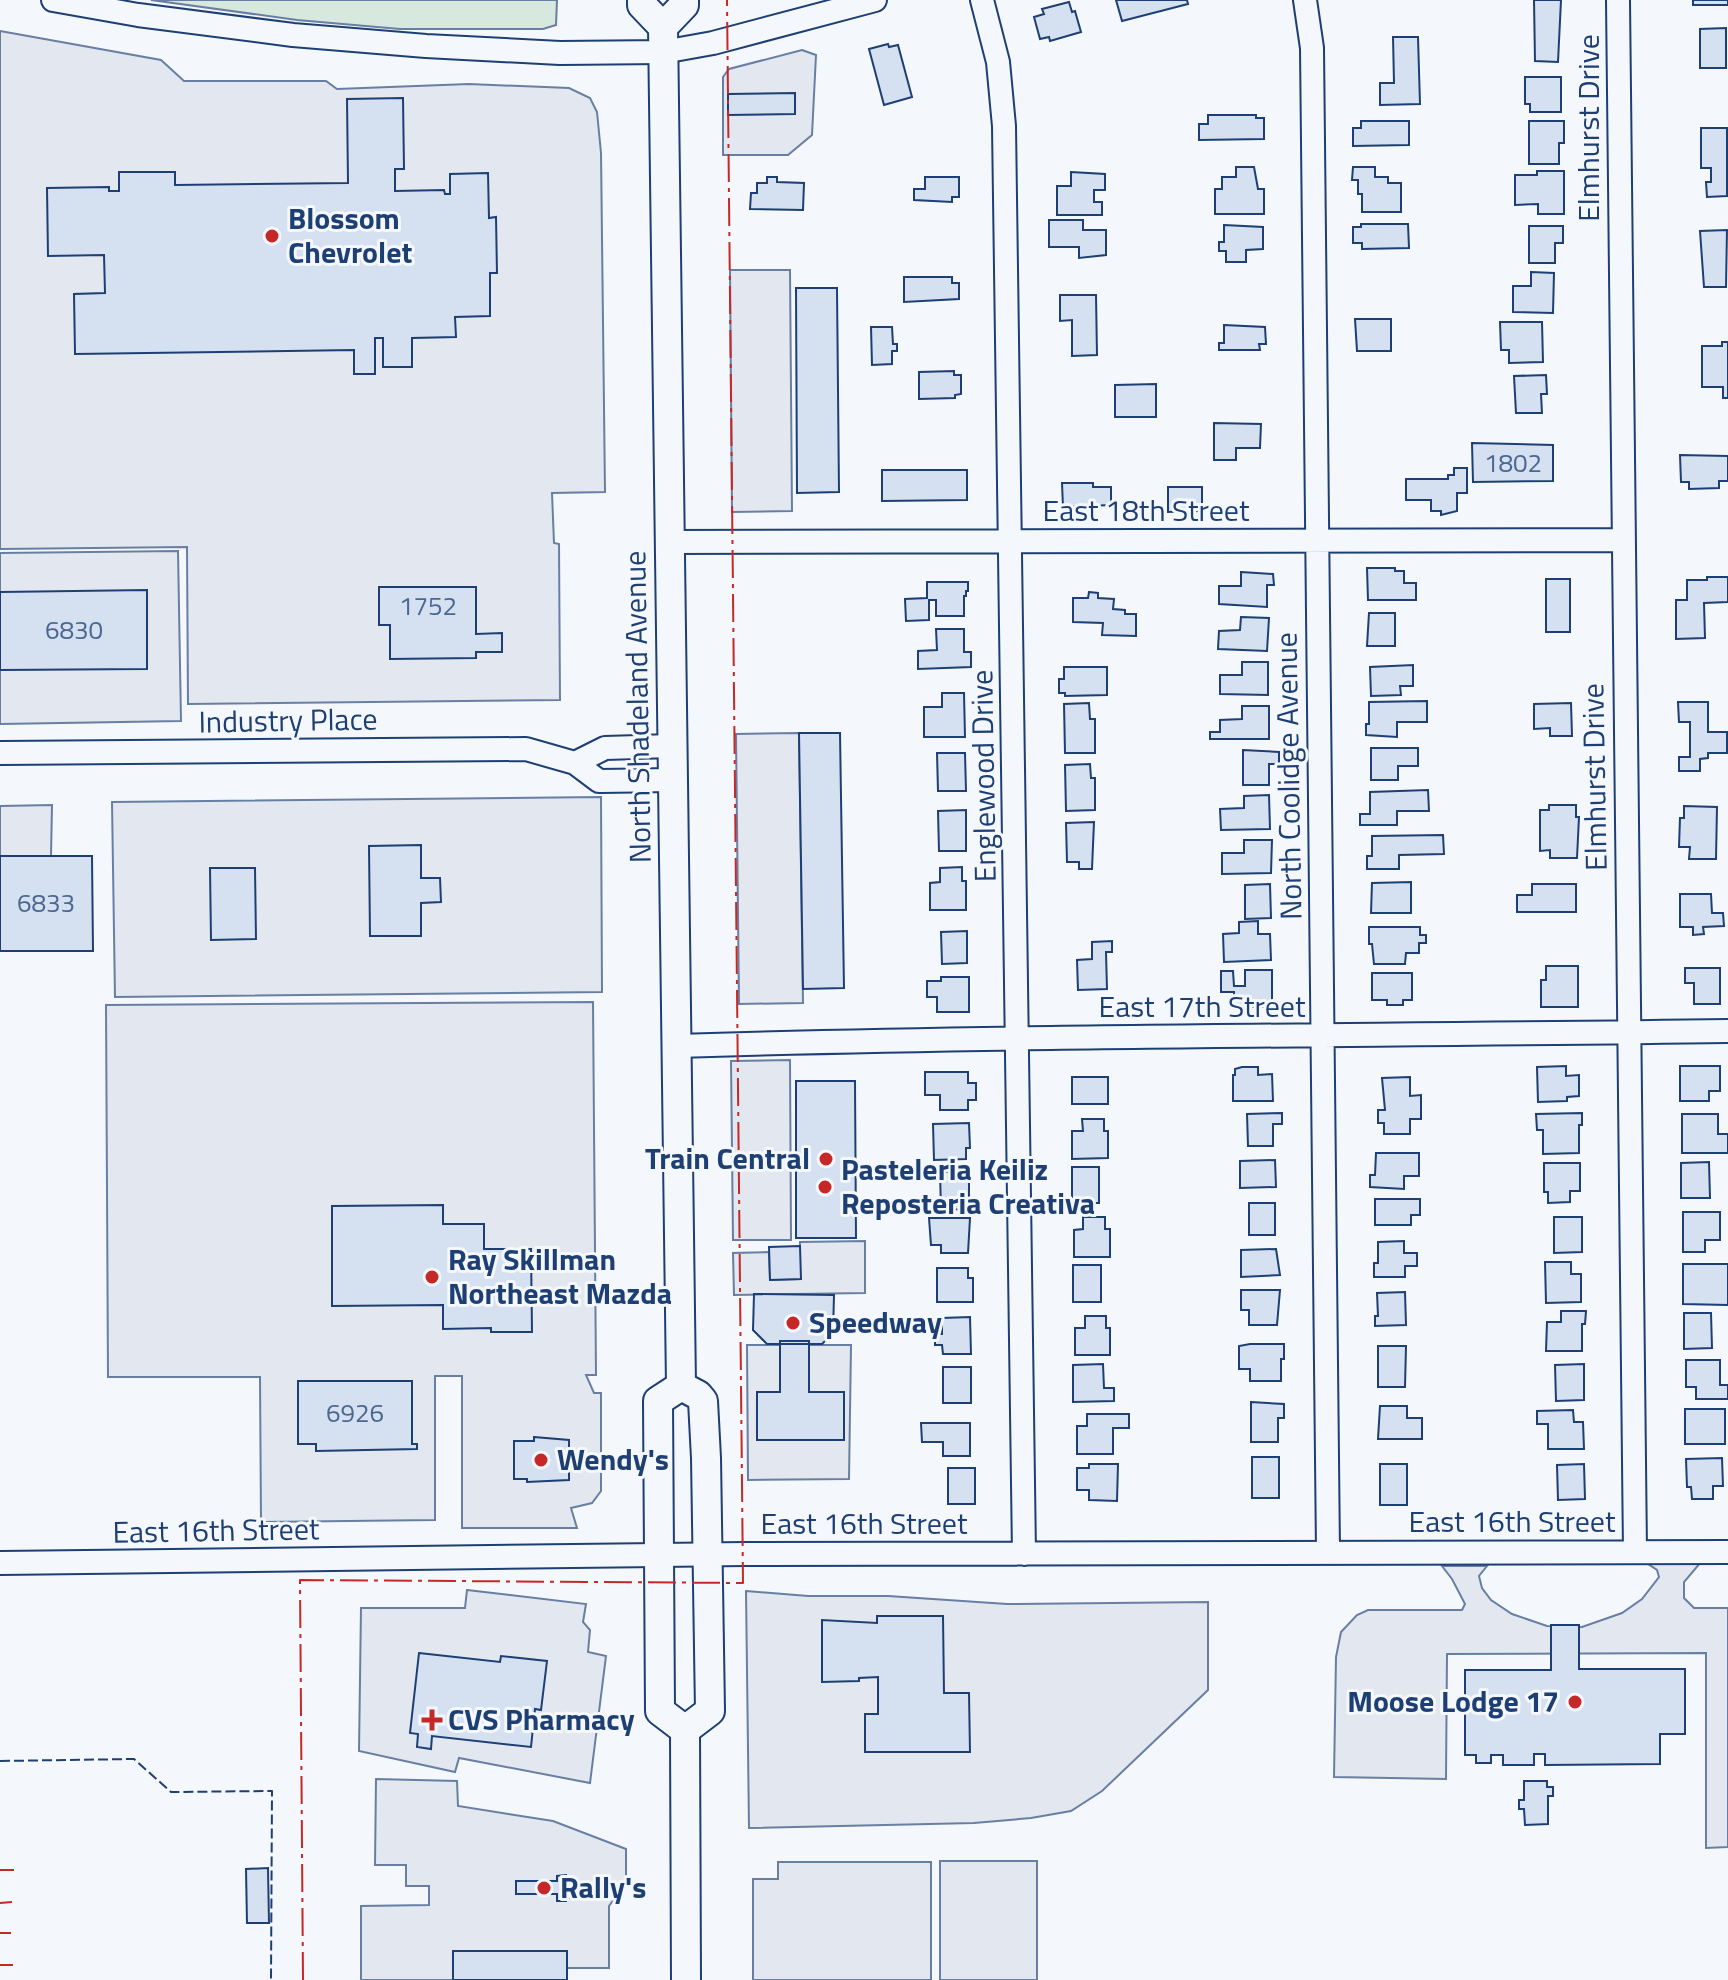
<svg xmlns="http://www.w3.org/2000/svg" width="1728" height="1980" viewBox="0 0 1728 1980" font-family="'Titillium Web',sans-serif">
<rect width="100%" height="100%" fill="#f4f7fb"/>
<!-- green -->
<path fill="#d7e8df" stroke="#687fa3" stroke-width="2" d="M151,0H557L556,25L543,29H400L297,20Z"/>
<!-- parking -->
<path fill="#e3e8f0" stroke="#687fa3" stroke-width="2" d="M0,31L161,60L184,81H326L337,89L469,84L569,88L590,98L597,112L601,153L605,492L552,493L554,543L559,544L560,700L188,704L187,547L0,549Z
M802,50L816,55L812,135L788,155H723V77L729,69Z
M730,270H790L792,511L732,512Z
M178,551L181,721L0,724V553Z
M799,733L803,1003L739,1004L736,734Z
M601,797L602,992L115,997L112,802Z
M52,805L51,856H0V806Z
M593,1002L596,1375H586L594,1393H601V1491L592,1503L571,1508L577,1528H462V1376H435V1520L261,1522L260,1377H108L106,1005Z
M790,1060L791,1240H733L731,1061Z
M865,1241V1293L734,1295L733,1253L769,1252L770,1280L800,1279V1242Z
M747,1345H851L849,1479L748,1480Z
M1645,1562H1701L1684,1582V1598L1694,1608H1728V1847L1706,1848V1653L1447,1654L1446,1779L1334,1777L1336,1657L1341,1632L1357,1615L1368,1610H1462L1465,1604L1452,1579L1442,1566H1487L1479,1576L1482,1588L1491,1600L1512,1614L1547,1626L1582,1627L1622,1613L1642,1599L1659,1577L1657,1570Z
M467,1590L586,1604L583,1622L590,1630L588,1652L606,1656L590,1783L459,1758L455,1772L359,1751L361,1608H465Z
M746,1591L808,1596H888L1007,1604L1208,1602V1690L1102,1791L1071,1811L1031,1818L974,1823L749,1828Z
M376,1779L457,1781L458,1806L553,1821L626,1849V1883L609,1906V1968H567V1951H453V1980H361V1906L429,1905V1886H406V1865H375Z
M940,1861H1037V1980H940Z
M778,1862H931V1980H753V1879H778Z"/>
<!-- building -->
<path fill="#d5e0f0" stroke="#1d3f73" stroke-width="2" d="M1116,0H1187L1188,4L1122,21Z
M1534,0H1561L1558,62L1535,61Z
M1693,0H1728V5H1693Z
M1069,2L1072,12L1075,11L1081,32L1050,41L1049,37L1040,39L1034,17L1044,14L1042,9Z
M1726,28V68H1700V29Z
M1393,37H1418L1420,104L1380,105V83H1394Z
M888,44L889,47L898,45L912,97L884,105L869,49Z
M1525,77H1561V112H1530V104H1525Z
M795,93V114L728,115V94Z
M403,98L404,169H395V191L444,190L445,194H450V174L488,173L489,218L496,217L497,273H490V316L455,317L456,337L412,338V367H383V338H375V374H354V350L75,354L74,294L105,293L104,255L48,256L47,188L109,187V191H119V172H175V185L348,183L347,99Z
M1208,115H1256V118H1264V139L1199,140V124H1208Z
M1361,121H1409V145L1353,146V128H1361Z
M1529,121H1564V143H1559V164H1529Z
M1701,128H1727V196L1707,197L1706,182H1711V168H1701Z
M1236,167H1254L1258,189H1264V214H1215V189H1222V177H1236Z
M1353,167H1375V177H1388V183H1401V212H1362V194H1358V180H1352Z
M1537,171H1564V214H1538V204L1515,205V175H1537Z
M1071,172L1105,174V190H1094V202H1102V215H1057V186H1071Z
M767,177H777V182L804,183L803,210L750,209L751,193H757V183H767Z
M925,177H959V197H952V202L914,200V189H925Z
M1049,220H1083V230H1106V255L1079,258V247H1049Z
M1361,224H1408L1409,248L1362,249V243H1353V227H1361Z
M1224,225L1263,227V249L1246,250V262H1226V251H1219V242H1224Z
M1529,226H1563V243H1555V263H1529Z
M1727,230L1726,287H1704L1700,231Z
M1531,272L1554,273L1553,313L1513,312V286H1531Z
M904,277H952V283H959V299L904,302Z
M796,288H837L839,492L797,493Z
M1060,295H1096L1097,355L1072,356V320L1060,321Z
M1355,319H1391V351H1357Z
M1500,322H1542L1543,362L1509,363V350H1501Z
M1224,325L1265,327L1266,344H1259L1260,350H1219V343H1224Z
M871,327H892L893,344H897V351H892V364L872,365Z
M1722,342H1728V398H1723V387H1702V346H1722Z
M954,371V375H961V394L955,395V398L919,399V372Z
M1546,375L1547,394H1541L1542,413H1516L1514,376Z
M1156,384V417H1115V385Z
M1214,423L1261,424L1260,448H1236V460H1214Z
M1472,443L1553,445V481L1473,482Z
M1680,455L1728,456V481H1719V488L1689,489V482H1681Z
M1454,468H1467V493H1457V511L1441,515V511H1431V500H1406V479H1448V475H1454Z
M882,470H967V500L882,501Z
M1062,483H1093V487H1111V505L1063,507Z
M1168,487H1202V511L1168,512Z
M1367,568H1395V571H1404V583H1416V600H1368Z
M1241,572L1273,574L1274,585H1267V607L1219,604V586H1241Z
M1707,577H1728V602L1704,603L1705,638L1676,639V600H1687V580H1707Z
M1546,579H1570V632H1546Z
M927,582H968V591H966V596H964V616H936V600H929V620L906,621L905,599L927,598Z
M379,587H476V634L502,633V652H476V658L390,659V625H379Z
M147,590V669L0,670V592Z
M1089,592L1098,593V598L1114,599L1113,609L1125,610V614H1136V636L1102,635L1103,623L1073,622V598H1088Z
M1369,613H1395V646H1367Z
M1241,617L1269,618L1267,651L1218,649L1219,631L1240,630Z
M936,629H964V652H971V667L918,669V651L937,650Z
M1242,662H1268V695L1220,694V675H1242Z
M1413,665V686H1400L1401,695L1371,696L1370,667Z
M1064,667H1107V695L1065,696V693H1059V679H1064Z
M942,693H964L965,737H924V707H942Z
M1427,701V722H1397V737L1366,735V724H1369V702Z
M1678,702H1708V732H1727V753H1708V758L1700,759V771H1679V757H1690V722H1679Z
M1089,703L1090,719H1095V753H1065L1064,704Z
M1571,703L1572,736H1550V728L1534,729V704Z
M1242,706H1269V739H1210V732H1220V720L1242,719Z
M799,733H840L844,988L803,989Z
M1371,748H1418V766H1398V780H1371Z
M1243,750L1279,752V764H1269V785H1243Z
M937,753H965L966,791H938Z
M1090,764L1091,778H1095V810L1066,811L1065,765Z
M1428,790L1429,811H1397V825H1360V814H1370V792Z
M1269,795L1270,829L1221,830L1220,809L1244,808V796Z
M1549,805H1576V817H1579L1577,858H1550V850L1540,851V810H1549Z
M1684,806L1717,807L1716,859H1689L1690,847H1679L1680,818H1684Z
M966,810V851H939L938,811Z
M1094,822L1092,869H1079V862H1067L1066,823Z
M1443,835L1444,854L1399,855V869H1367V856H1372V836Z
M1244,840H1272L1271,873L1222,874V853H1244Z
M421,845V878H440L441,902L421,903V936H370L369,846Z
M0,856H92L93,951H0Z
M962,867V881H966V910H930V883L940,882V868Z
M210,868H255L256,939L211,940Z
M1411,882V913H1371L1372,883Z
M1270,884L1271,918L1245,919V885Z
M1532,884H1576V912H1517V895H1532Z
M1680,894H1711L1712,913H1723L1724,926L1703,927L1704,934L1693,935V927H1680Z
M1258,921V934H1270L1271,960L1224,962L1223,934L1239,933V922Z
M1369,927H1420V935H1426V943H1419V953H1406L1405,964H1374L1372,944H1369Z
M967,931V963L942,964L941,932Z
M1112,941V952H1106L1107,989L1078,990L1077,960L1092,959V942Z
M1546,966H1578V1007H1541V980H1546Z
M1685,968H1720V1004H1694V983H1685Z
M1245,970H1272V1007L1234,1006V992H1221V971H1233L1234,986H1245Z
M1372,973H1412V1000H1403V1005H1387V1000H1372Z
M941,977H969V1012H937V997H927V981H941Z
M1566,1066V1076L1579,1075V1096L1567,1097V1101L1538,1102L1537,1067Z
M1680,1066H1720V1091H1709V1101H1680Z
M1242,1067H1258V1075L1272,1074L1273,1101H1233V1075H1235V1069Z
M925,1072H968V1083H976V1100H968V1110H940V1095H925Z
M1072,1077H1108V1104H1072Z
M1410,1077V1096L1421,1095V1119H1410V1134H1384V1123H1378V1110H1385L1382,1078Z
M796,1081H855L856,1238H796Z
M1282,1113V1124H1273V1146H1248L1247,1114Z
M1582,1113V1125H1579V1153L1543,1154V1130H1537L1536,1114Z
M1682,1114H1718V1134H1728V1153H1682Z
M1082,1119H1104V1131H1108V1158L1072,1159V1131H1083Z
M969,1123L970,1148H966V1159L934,1160L933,1124Z
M1376,1153H1419V1176H1404V1189L1370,1187V1175H1375Z
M1275,1160L1276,1187L1240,1188V1161Z
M1709,1162L1710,1198H1681V1163Z
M1544,1163H1580V1191H1570V1202L1548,1203V1192H1544Z
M1072,1167H1099V1203H1072Z
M940,1172H969V1209L941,1210Z
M1375,1199H1420V1215H1411V1225H1375Z
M1249,1203H1275V1235H1249Z
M443,1205V1224H484V1249H531L532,1332H491V1328L443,1329V1305L332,1306V1206Z
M1683,1212H1720V1240H1705V1252H1683Z
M1083,1217H1105V1229H1110V1257H1074V1230L1083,1229Z
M1554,1217H1582V1252L1554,1253Z
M929,1218H970L968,1253H941V1245H931Z
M1404,1241V1253H1417V1266H1405V1277H1374V1263H1378V1242Z
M800,1246L801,1279L770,1280L769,1247Z
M1276,1249L1280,1275L1241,1277V1250Z
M1545,1262H1571V1274H1581V1302L1546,1303Z
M1683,1264H1728V1305L1683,1304Z
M1073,1265H1101V1302H1073Z
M937,1268H968V1278H973V1302H937Z
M1241,1290H1280L1277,1325H1249V1310H1241Z
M1405,1292L1406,1325L1375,1326V1316H1378L1377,1293Z
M754,1294L834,1295L833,1333L822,1344H767L753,1330Z
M1561,1311H1586L1585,1324H1582V1351H1546L1547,1322H1561Z
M1684,1313H1711L1712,1348L1684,1349Z
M1085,1316H1106V1328H1110V1355H1075V1328H1085Z
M970,1317L971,1354H943L942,1345H935V1334H942V1318Z
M780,1341H809V1392H844V1440H757V1392H780Z
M1250,1344H1284V1359H1281V1381H1250V1369H1239V1346Z
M1378,1346H1406L1405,1387H1378Z
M1686,1360H1720V1385H1728V1399H1696V1387H1686Z
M1103,1364L1104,1388H1114V1401L1073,1402V1365Z
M1584,1364V1400L1556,1401L1555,1365Z
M943,1367H971V1403H943Z
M298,1381H412V1444H417V1449L316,1451V1444H298Z
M1251,1402L1284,1404V1418H1278V1442H1251Z
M1380,1406H1407V1418H1422V1439H1378Z
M1685,1409H1725V1444H1685Z
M1573,1410L1574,1422H1583L1584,1449H1548V1424H1537V1411Z
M1087,1414H1129V1428H1113V1454H1077V1426H1087Z
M921,1423H970V1456H943V1442H922Z
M534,1437L569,1440V1480L527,1482V1479H514V1441H534Z
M1252,1457H1279V1498H1252Z
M1722,1458L1723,1486H1713V1499H1692L1691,1487H1687L1686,1459Z
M1089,1464H1118L1117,1501L1089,1500V1490H1077V1468H1089Z
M1380,1464H1407V1505H1380Z
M1584,1464L1585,1499L1558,1500L1557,1465Z
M948,1468H975V1504H948Z
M877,1616H943L944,1693H969L970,1752H865V1714H878V1677L859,1678V1681L822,1682V1620L877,1623Z
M1551,1625H1579V1669H1685V1734H1660V1764L1545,1765V1754H1534V1765H1503V1755H1491V1763H1476V1755H1465V1670H1551Z
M419,1653L500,1662L501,1656L547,1661L541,1710L535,1709L531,1747L432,1736L431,1749L417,1747L418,1734L410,1733Z
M1524,1781H1547V1787H1553V1796H1548V1824L1525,1825L1524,1809H1519V1800H1524Z
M268,1868L269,1923H247L246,1869Z
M566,1875V1878H571L573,1881L571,1898H566V1901H557V1894H516V1881H557V1876Z
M453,1951H567V1980H453Z"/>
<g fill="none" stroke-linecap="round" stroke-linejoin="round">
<defs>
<path id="minor" d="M53,0L138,15L293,35L426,46L560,53L663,52L713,43L875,0
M982,0L998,62L1004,126L1024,1554
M1305,0L1312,48L1328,1552
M1618,0L1635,1552
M670,542L1622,540
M0,753L526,749L575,763L599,781L673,780
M575,763L605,748L672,746
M677,1046C1027,1035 1378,1036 1728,1031
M0,1563L745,1554L1728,1552"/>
<path id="major" d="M642,0V5L663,27L681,1386
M663,27L684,5V0
M681,1386L658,1401L660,1711L685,1730
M681,1386L698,1395L703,1401L706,1458L710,1711L685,1730
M685,1730L686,1980"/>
</defs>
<!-- minor casing -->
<use href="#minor" stroke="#1d3f73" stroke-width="26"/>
<!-- major casing -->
<use href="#major" stroke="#1d3f73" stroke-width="32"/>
<!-- minor -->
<use href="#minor" stroke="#f4f7fb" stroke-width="22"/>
<!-- major -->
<use href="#major" stroke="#f4f7fb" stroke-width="28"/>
<!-- fence -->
<path stroke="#1d3f73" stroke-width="2" stroke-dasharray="10 4" stroke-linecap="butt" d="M0,1761L134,1759L171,1792L272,1791L271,1980"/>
<!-- power -->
<path stroke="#c62828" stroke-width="2" stroke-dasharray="28 6 4 6" stroke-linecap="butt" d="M0,1870H14
M0,1903L12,1902
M0,1933H11
M0,1965H13
M303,1980L300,1580L743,1583L727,0"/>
</g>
<!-- markers -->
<g fill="#c62828" stroke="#f4f7fb" stroke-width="3">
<circle cx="272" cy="236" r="8"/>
<circle cx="826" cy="1159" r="8"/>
<circle cx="825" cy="1187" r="8"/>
<circle cx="432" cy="1277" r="8"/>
<circle cx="793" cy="1323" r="8"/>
<circle cx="541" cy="1460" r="8"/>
<circle cx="1575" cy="1702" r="8"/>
<path d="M428 1708h8v8h8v8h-8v8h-8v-8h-8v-8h8z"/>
<circle cx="544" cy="1888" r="8"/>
</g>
<g text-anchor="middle" stroke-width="6" stroke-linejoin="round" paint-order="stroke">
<!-- number labels -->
<g font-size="26" fill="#4b6792">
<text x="1513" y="472">1802</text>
<text x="428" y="615">1752</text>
<text x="74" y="639">6830</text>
<text x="46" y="912">6833</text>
<text x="355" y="1422">6926</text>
</g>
<!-- street labels -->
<g font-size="30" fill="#1d3f73" stroke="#f4f7fb">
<text transform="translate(1589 128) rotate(-90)" y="10">Elmhurst Drive</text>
<text x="1146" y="521">East 18th Street</text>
<text transform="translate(638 707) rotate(-91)" y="10">North Shadeland Avenue</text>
<text transform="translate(288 721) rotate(-1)" y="10">Industry Place</text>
<text transform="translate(984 776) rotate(-91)" y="10">Englewood Drive</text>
<text transform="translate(1289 776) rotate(-91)" y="10">North Coolidge Avenue</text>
<text transform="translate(1595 777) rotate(-91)" y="10">Elmhurst Drive</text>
<text x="1202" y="1017">East 17th Street</text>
<text x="1512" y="1532">East 16th Street</text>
<text x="864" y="1534">East 16th Street</text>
<text transform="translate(216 1531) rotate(-1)" y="10">East 16th Street</text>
</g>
<!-- poi labels -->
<g font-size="30" font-weight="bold" fill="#1d3f73" stroke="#f4f7fb" text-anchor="start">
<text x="288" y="229">Blossom<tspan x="288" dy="34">Chevrolet</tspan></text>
<text x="810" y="1169" text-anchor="end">Train Central</text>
<text x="841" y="1180">Pasteleria Keiliz<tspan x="841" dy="34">Reposteria Creativa</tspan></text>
<text x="448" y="1270">Ray Skillman<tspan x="448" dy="34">Northeast Mazda</tspan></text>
<text x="809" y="1333">Speedway</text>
<text x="557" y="1470">Wendy's</text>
<text x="1559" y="1712" text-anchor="end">Moose Lodge 17</text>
<text x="448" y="1730">CVS Pharmacy</text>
<text x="560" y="1898">Rally's</text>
</g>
</g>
</svg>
